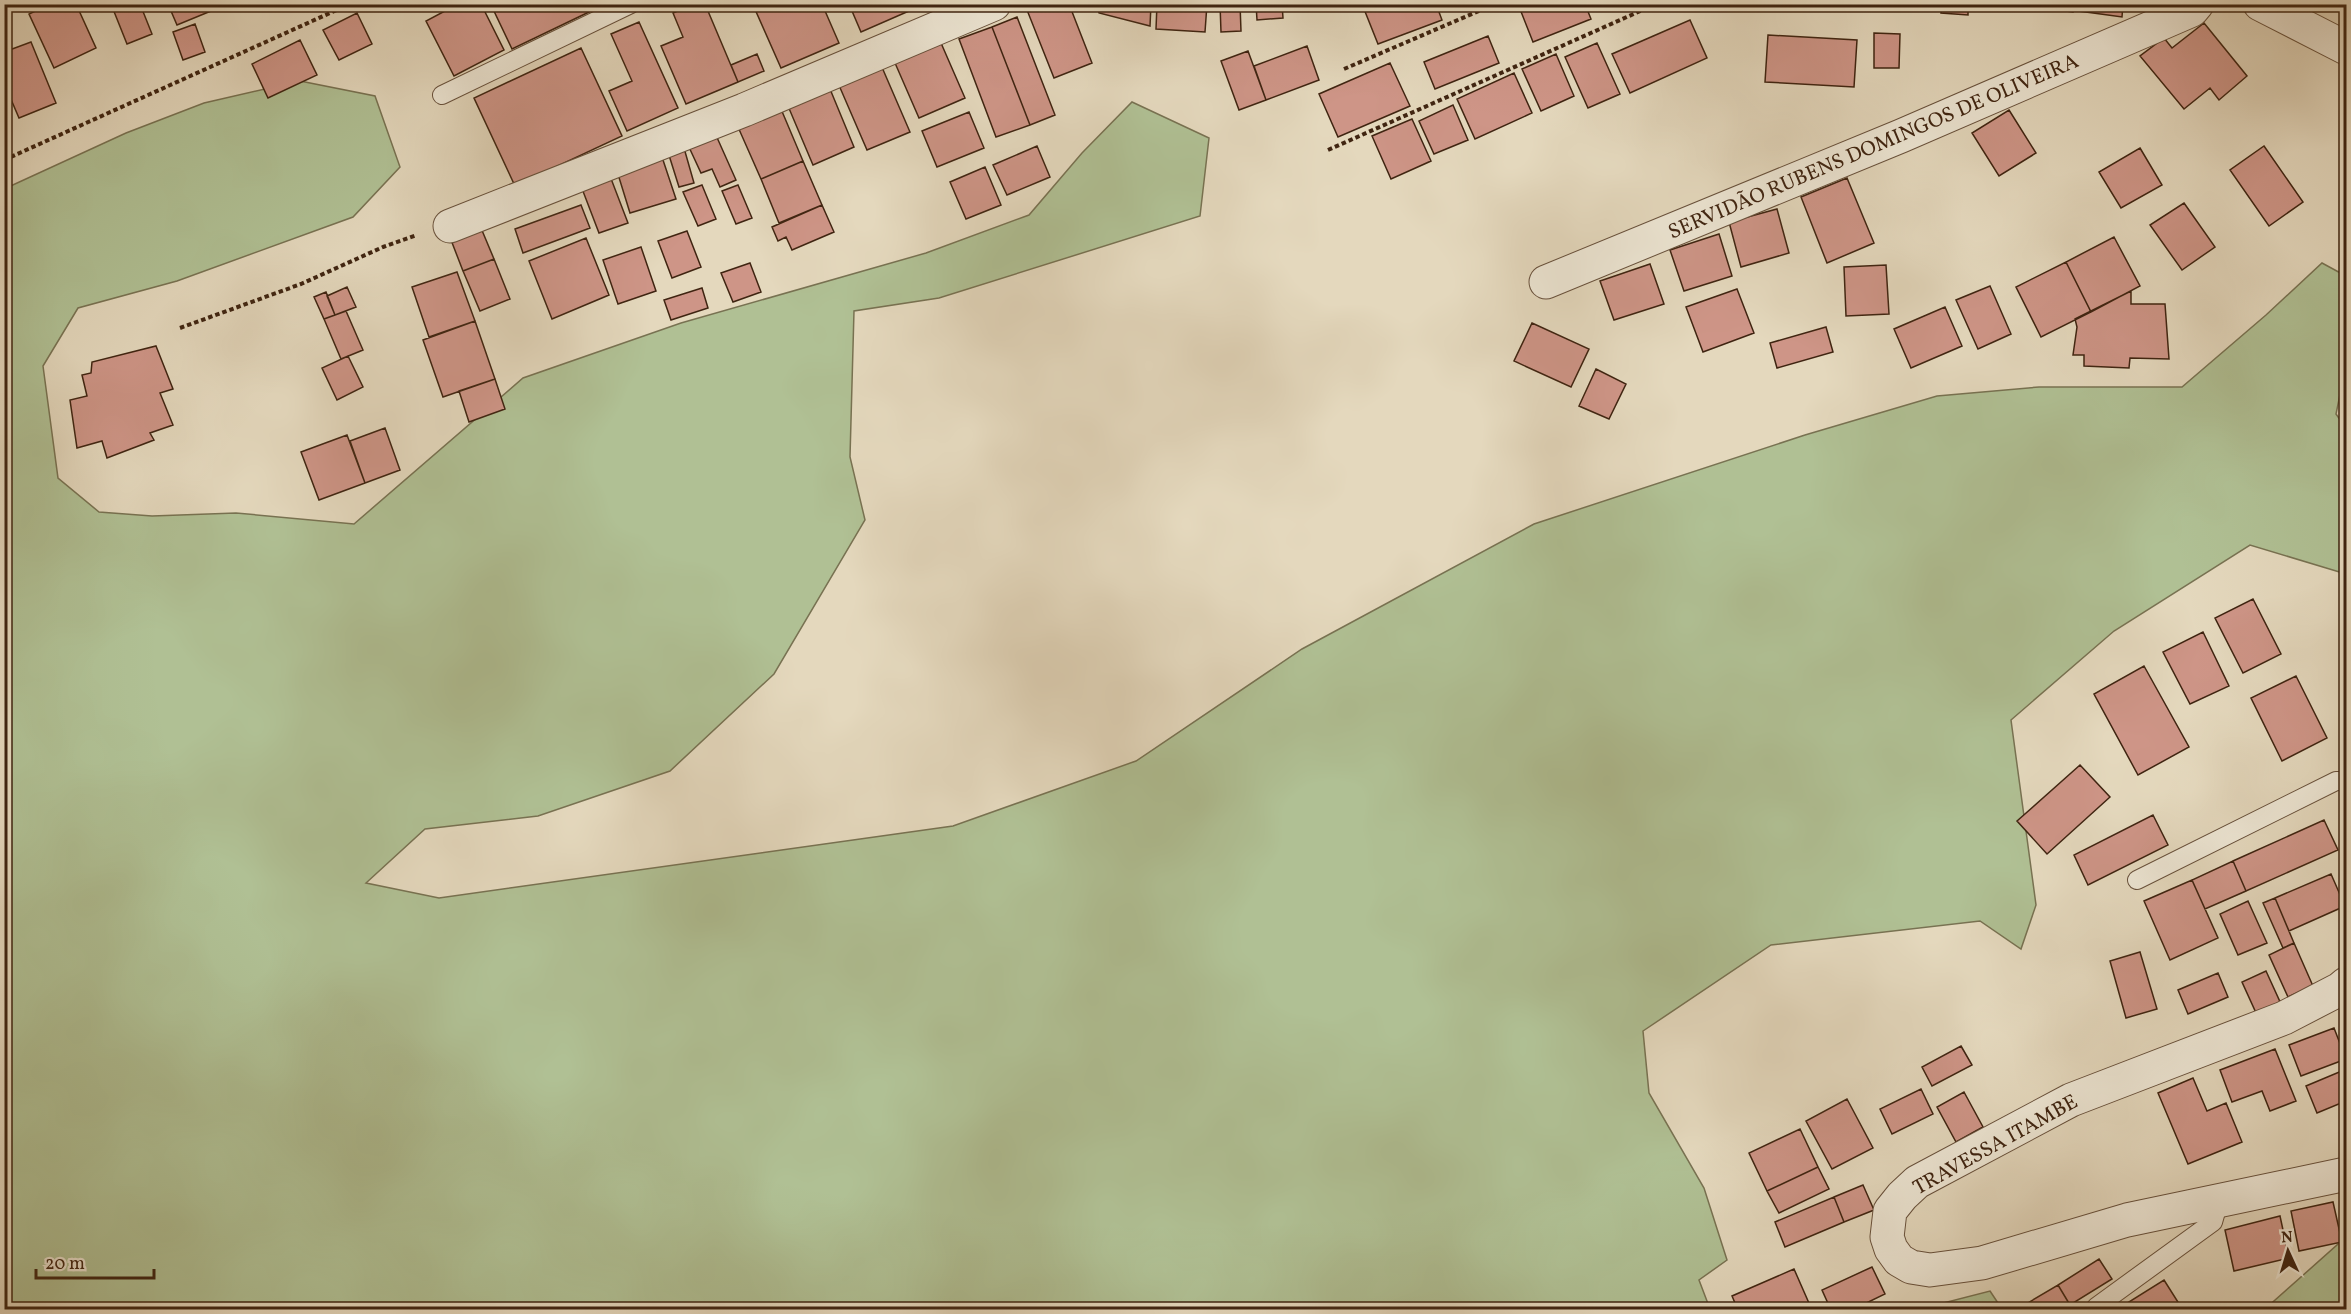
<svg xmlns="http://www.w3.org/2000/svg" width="2351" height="1314" viewBox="0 0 2351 1314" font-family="Vollkorn,serif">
<rect width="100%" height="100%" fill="#e4d8bd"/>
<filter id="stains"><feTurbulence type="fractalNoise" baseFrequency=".00333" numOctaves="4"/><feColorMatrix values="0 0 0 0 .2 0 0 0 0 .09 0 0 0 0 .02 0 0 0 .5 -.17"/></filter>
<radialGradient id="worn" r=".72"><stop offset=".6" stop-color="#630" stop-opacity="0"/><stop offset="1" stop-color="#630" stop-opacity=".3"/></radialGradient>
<!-- green -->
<path fill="#b0c094" stroke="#787252" stroke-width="1.5" d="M300,81L375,96L400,167L353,217L177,281L78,308L43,366L58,478L99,512L152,516L236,513L354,524L523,378L681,323L926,253L1029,215L1082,153L1132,102L1209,138L1200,216L939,298L854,311L850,457L865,520L774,674L670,771L538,816L425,829L366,883L439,898L953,826L1136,761L1302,649L1534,524L1805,435L1937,396L2039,387H2182L2266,315L2322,263L2346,276V365L2336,414L2346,428V574L2250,545L2114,631L2011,720L2036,905L2021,949L1980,921L1771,945L1643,1031L1649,1093L1704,1188L1727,1260L1699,1280L1710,1309H5L4,189L126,133L204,103Z
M2346,1237V1309H2265Z
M1990,1291L2002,1309H1920Z"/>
<!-- building -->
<path fill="#ce9587" stroke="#3f2411" stroke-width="1.5" d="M50,4H76L96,48L54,68L29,14Z
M111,4H140L152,34L127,44Z
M168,4H228L177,25Z
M458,4H481L504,50L454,76L426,21Z
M501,4H586L589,12L512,49L493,9Z
M694,4H705L738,82L686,104L661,46L683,37L673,13Z
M760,4H822L839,43L781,68L754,7Z
M849,4H925L861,32Z
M1041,4H1069L1092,63L1054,78L1027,10Z
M1097,4H1151L1150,26L1099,13Z
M1157,4H1207L1205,32L1156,29Z
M1220,4H1240L1241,31L1221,32Z
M1256,4H1282L1283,18L1257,20Z
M1362,4H1436L1442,20L1378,44Z
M1518,4H1585L1591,19L1533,42Z
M1599,4H1620L1602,11Z
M1942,4H1968V15L1941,13Z
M2036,4H2074L2073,12L2035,7Z
M2080,4H2123L2122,17L2079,11Z
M357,13L372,44L339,60L323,30Z
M1017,17L1055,115L1030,125L992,27Z
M1690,20L1707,58L1630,93L1612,54Z
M639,22L678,108L627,131L609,91L632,81L611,34Z
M2204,23L2247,76L2219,100L2210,88L2184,109L2140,56L2164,38L2172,48Z
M195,24L205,52L183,60L173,32Z
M992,27L1030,125L996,137L959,39Z
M1874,33L1900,34L1899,68H1874Z
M1768,35L1857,40L1854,87L1765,82Z
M1488,36L1499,63L1435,89L1424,62Z
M300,40L317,75L268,98L252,64Z
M31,42L56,103L19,118L4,83V52Z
M941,43L965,98L919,118L895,63Z
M1597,43L1620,94L1588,108L1565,57Z
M1307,46L1319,80L1266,100L1254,66Z
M581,48L622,136L515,186L474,98Z
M1248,51L1266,100L1239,110L1221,61Z
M757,54L764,71L738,82L731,65Z
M1556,54L1574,96L1541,111L1522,69Z
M1390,63L1410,106L1338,137L1319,94Z
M881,65L910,132L867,150L838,83Z
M1514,73L1532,113L1475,139L1457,99Z
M830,89L854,147L813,165L788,106Z
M1453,105L1468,140L1434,154L1419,121Z
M781,109L803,161L761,179L738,127Z
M2009,110L2036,153L1999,176L1972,133Z
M969,112L984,148L937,167L922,131Z
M1412,119L1431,161L1391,179L1372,136Z
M715,133L736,180L720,187L712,169L701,173L688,145Z
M1037,146L1050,177L1007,195L993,165Z
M2264,146L2303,202L2269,226L2230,170Z
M684,148L694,183L679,187L668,152Z
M2140,148L2162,185L2121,208L2099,172Z
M662,157L676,199L630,213L617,171Z
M803,161L822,205L779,223L761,179Z
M985,167L1001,205L966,219L950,182Z
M610,176L628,223L599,233L581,186Z
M1847,178L1874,243L1827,263L1801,197Z
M702,185L716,219L698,226L683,192Z
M738,185L752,218L736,224L722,191Z
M2184,203L2215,247L2182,270L2150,225Z
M581,205L590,228L523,253L515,229Z
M822,205L834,232L792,250L786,237L778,241L772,227Z
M1777,209L1789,253L1741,267L1729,222Z
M481,228L494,259L463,271L451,240Z
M687,231L701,267L672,278L658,241Z
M1719,234L1732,276L1684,291L1670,250Z
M2114,237L2140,286L2091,312L2066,262Z
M586,238L609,295L552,319L529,261Z
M641,247L656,291L618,304L603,260Z
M494,259L510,299L480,311L463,271Z
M2066,262L2091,312L2041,337L2016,287Z
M750,263L761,292L733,302L721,273Z
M1650,264L1664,304L1614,320L1600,281Z
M1886,265L1889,314L1846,316L1844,267Z
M457,272L475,321L429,337L412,287Z
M1990,286L2011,334L1978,349L1956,300Z
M347,287L356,307L335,315L327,296Z
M702,288L708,308L671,320L664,300Z
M1737,289L1754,333L1703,352L1686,307Z
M2131,291V304H2165L2169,359L2130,358L2129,368L2084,366V355H2073L2077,327L2075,319Z
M326,292L335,315L324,319L314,297Z
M1945,307L1962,346L1911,368L1894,329Z
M346,311L363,350L341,359L324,319Z
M475,321L495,379L443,397L423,340Z
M1532,323L1589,349L1571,387L1514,361Z
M1826,327L1833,352L1777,368L1770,343Z
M156,346L173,389L160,393L173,425L150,433L154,440L107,458L102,441L77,448L70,400L87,396L82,375L91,373L92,362Z
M348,356L363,387L337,400L322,368Z
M1596,369L1626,384L1609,419L1579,406Z
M495,379L505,409L469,422L459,391Z
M385,428L400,470L365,483L350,441Z
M347,435L365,483L319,500L301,452Z
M2253,599L2281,654L2243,673L2215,618Z
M2203,632L2229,686L2190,704L2163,652Z
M2144,666L2189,747L2138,775L2094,694Z
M2296,676L2327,738L2282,761L2251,698Z
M2080,765L2110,797L2047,854L2017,821Z
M2153,815L2168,845L2088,885L2074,855Z
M2324,820L2338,850L2246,891L2233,861Z
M2233,861L2246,891L2205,909L2192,880Z
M2331,874L2345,906L2289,931L2275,898Z
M2192,880L2218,938L2170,960L2144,901Z
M2275,898L2294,943L2283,948L2263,903Z
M2248,901L2267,943L2238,955L2220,914Z
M2294,943L2313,986L2288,997L2269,955Z
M2140,952L2157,1009L2126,1018L2110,961Z
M2266,971L2281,1004L2257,1015L2242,982Z
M2218,973L2228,997L2188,1014L2178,990Z
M2334,1028L2346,1059L2301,1076L2289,1045Z
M1961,1046L1972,1065L1932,1086L1922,1067Z
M2275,1049L2296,1101L2270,1111L2262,1091L2232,1102L2220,1070Z
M2344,1070L2346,1077V1101L2317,1113L2306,1086Z
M2193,1078L2207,1111L2226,1103L2242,1142L2188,1164L2158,1093Z
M1921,1089L1933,1114L1892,1134L1880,1109Z
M1964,1092L1983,1127L1956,1142L1937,1107Z
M1847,1099L1873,1148L1832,1169L1806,1121Z
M1800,1129L1818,1167L1767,1191L1749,1153Z
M1818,1167L1829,1189L1779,1213L1767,1191Z
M1863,1185L1874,1210L1844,1222L1834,1197Z
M1834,1197L1844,1222L1785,1247L1775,1222Z
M2333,1202L2342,1242L2299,1251L2291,1211Z
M2280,1216L2289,1258L2234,1271L2225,1230Z
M2099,1259L2112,1279L2070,1305L2058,1285Z
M1872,1267L1885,1294L1852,1310H1831L1822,1290Z
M1794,1269L1812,1310H1738L1732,1296Z
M2164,1280L2183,1310H2126L2124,1305Z
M2058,1285L2073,1310H2023L2021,1307Z"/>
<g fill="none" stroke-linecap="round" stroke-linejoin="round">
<defs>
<path id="service" d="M442,95L631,4
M2137,880L2336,781H2346
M2096,1307L2213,1222L2219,1201"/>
<path id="minor" d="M2260,4L2346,48
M450,226L744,110L994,4
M1546,282L1901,136L2192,10L2197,4
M2346,984L2340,989L2284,1018L2071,1100L1917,1182L1902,1196L1890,1211L1887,1237L1891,1249L1899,1260L1911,1267L1930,1270L1982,1263L2127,1220L2346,1174"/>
</defs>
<!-- service casing -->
<use href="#service" stroke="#68513c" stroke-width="20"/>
<!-- minor casing -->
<use href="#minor" stroke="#68513c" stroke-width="35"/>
<!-- path -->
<path stroke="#3f2411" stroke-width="4" stroke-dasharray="4.5 3" stroke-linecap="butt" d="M1344,69L1495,4
M1328,150L1656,4
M4,160L350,4
M180,328L301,284L383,247L417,235"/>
<!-- service -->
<use href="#service" stroke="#ede6d4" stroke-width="18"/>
<!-- minor -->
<use href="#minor" stroke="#ede6d4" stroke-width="33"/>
</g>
<g text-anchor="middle" stroke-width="4.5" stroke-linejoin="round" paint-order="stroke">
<!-- street labels -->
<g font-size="21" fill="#3f2411" stroke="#ede6d4">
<text transform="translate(1873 146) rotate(-23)" y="7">SERVIDÃO RUBENS DOMINGOS DE OLIVEIRA</text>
<text transform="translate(1995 1144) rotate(-29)" y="7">TRAVESSA ITAMBE</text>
</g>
</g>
<!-- margin -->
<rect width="2351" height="1314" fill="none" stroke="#e4d8bd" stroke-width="24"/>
<rect x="6" y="6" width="2339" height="1302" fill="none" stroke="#3f2411" stroke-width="3"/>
<rect x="12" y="12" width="2327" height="1290" fill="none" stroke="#3f2411" stroke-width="1.5"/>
<!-- north arrow -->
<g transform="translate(2288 1251) rotate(356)" stroke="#ede6d4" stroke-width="4.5" paint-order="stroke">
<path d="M0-4.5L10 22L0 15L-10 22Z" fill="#3f2411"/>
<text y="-9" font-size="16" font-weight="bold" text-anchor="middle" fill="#3f2411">N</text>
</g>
<!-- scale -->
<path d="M36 1269v9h118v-9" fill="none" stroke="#3f2411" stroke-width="3"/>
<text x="45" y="1269" font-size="18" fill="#3f2411" stroke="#ede6d4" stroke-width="4.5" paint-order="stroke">20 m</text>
<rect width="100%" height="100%" filter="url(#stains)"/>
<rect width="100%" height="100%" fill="url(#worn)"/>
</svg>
